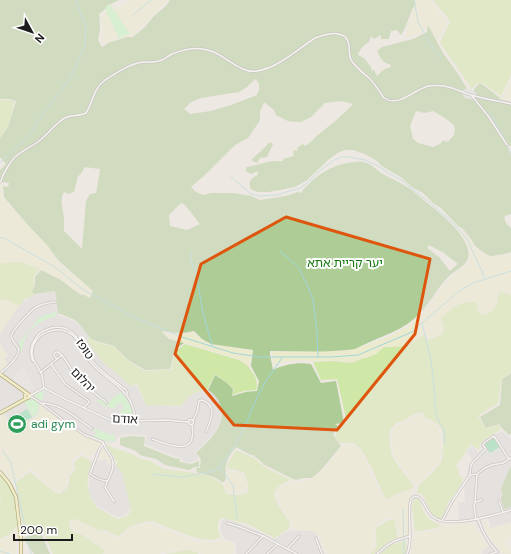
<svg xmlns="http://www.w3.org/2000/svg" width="511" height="554" viewBox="0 0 511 554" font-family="'DM Sans','Noto Sans Hebrew',sans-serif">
<rect width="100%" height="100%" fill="#ede8e1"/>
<!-- residential -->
<path fill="#dad9d9" d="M54,291L58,315L74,321L83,328L89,338L87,340L97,355L103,362L131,386L136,385L146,405L181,407L190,396L196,392L206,390L213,394L218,400L221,407L220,423L214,434L195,453L199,458L196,461L189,462L182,461L180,457L173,456L145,444L147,435L129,434L117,437L116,442H106L89,437L80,433L40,404L39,413L34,418L25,422L28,427L16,434L4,414L0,415V372H1L8,364L4,359L8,355L3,348L0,343V334L4,327L19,306L26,300L32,296L42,293Z
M502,431L511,439V522L491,528L488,519L481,520L485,533L501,552L498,554H483L482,552L489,546L486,541L475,522H459L458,503L465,502L464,482L467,474L468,468L473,460L466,452L472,445L478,452L483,449L480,445L485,440Z
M107,459L106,463L117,467L123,474L130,509L125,515L117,517L97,506L89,494L90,462Z
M226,519L247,526L274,539L285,533L292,530L312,531L317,535L324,554H237L235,551L237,546L234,542L225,539L220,530L222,520Z"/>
<!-- farmland -->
<path fill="#eceacc" d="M133,0H168L133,35L103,43L104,32L100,17L110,11Z
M416,0H431L448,24L437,41L425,25L423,32L405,38Z
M511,79V100L502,98Z
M0,180L1,181L3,198L11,207L49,247L54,256L63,267L92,290L89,297L81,294L59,278L41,269L21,262L3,263L0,264Z
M458,229L464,233L470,240L473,247L482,254L488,257L499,256L511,254V294L503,291L499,292L496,300V306L493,310L483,314L477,311V303L474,301H466L452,307L443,315L441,318L444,328L443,332L432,338L428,339L423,334L413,342L405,346L399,347L384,346L376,354L366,357H363L357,361L351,362L333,360L314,361L302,360L288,361L279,363L274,365L272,352L346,351L367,345L391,336L408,327L419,317L429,306L444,285L458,271L467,265L470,259V250L465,239Z
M4,299L8,300L19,306L0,334V301Z
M161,332L169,334H188L194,332L195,335L208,344L215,346L220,345L252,351L249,366L239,359L185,343L167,337Z
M0,343L2,348L8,355L4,359L8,364L1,372L0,371Z
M40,405L80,434L102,443L89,459L84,454L82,453L70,461L74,468L72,471L68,475V479L65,488L60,492L55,491L31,469L13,482L0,468V416L4,414L16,434L28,427L25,422L34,418L39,414Z
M419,413L422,414L424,420L432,422L438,427L441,439L442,451L439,462L416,486L394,456L391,439L393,430L397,425L408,422L413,417Z
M346,444L354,446L361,452L385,502L399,495L414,489L411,496L410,503V533L404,538H400L396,524L395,517H390L383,519L378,523L376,527L374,535L376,547L374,551L370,553L367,554H328L325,549L319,536L315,532L292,528L290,520L282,508L276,495V492L278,488L284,485L303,482L313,478L327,466L342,447Z
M103,448L111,459L110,464L107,463V458H98Z
M227,471L242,473L247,486L246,491L238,493H228L226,490L225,484L229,477Z
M71,520L81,522L99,532H104L117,538L122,536L129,528L139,526L145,523H150L197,542H216L222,541L233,542L235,546L232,553L233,554H202L195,550L190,549L164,552L159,554H104L107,549L100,546L81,533L75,531L71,524Z
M486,521L490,529L511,523V538L505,541L511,552V554H503L489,536L483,522Z
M473,523L487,546L479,551L481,554H411L414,535L437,530L442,526Z
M19,524L20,540H16V554H0V540L7,537L11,534Z"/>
<!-- grass -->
<path fill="#d0e8a7" d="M433,0H511V75L501,96L487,86L483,83L475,84L472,89L440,43L450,21Z
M0,100H9L14,101C11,116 10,126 0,137Z
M21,262L40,269L34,276V285L32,291L35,295L25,299L19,306C12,302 8,298 0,300V265L3,263Z
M503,292L511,295V372L501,379L498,403L478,416L487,429L499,425L500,430L485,439L479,445L480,447L479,450L471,444L456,466L459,471V475L463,479C461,488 454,493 449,501C446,506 445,513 442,519C430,518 428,505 423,495L417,493L419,485C424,481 438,468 441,462C444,455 444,435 441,428C437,422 431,420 425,418L423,413L419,412L412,415L406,420L396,423L391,429L389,438L392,456L399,467L414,486L411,489L397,494L386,500C380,488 366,450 356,445C351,442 345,443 340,443L335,437L339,428L338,425L347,423L337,379L321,380L313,362L333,361L351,363L357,361L363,358H366L376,354L384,347C403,347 408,347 423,335L428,340L432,339L443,333L444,328L441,318C448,310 466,297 477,303V311L483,315C499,310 495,307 499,293Z
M90,338L93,341L114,347L128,361L144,371H152L161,370H171L173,363V359L177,350L185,344L239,360L248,366L256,378L257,385L256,390L244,391L232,395L234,389L225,381L215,374L207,390C194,391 189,396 181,406L146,405L137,384L131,386L103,362L97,355L87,340Z
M106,445L132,454L140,459L150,461L164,469L195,473L209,476L218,481L223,485L225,491L227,494L237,495L247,493L249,488L244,472L227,468L228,463L236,450L254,458L261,464L268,469L291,480C286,482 277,486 275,491C271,498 286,516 290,523L289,529L274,538L248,524L221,518L218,522V531L221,537C206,546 178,531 162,525C159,524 154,521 150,521C148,521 131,526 129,527C125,530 123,534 117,536L105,530L100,531L78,520L72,519L69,522L70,527L74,533L81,534L100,547L105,550L103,554H53L43,530L24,536L17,489L15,483L30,472L54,492L60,494L67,488L70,479L69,476L74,472L76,467L73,464L82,456L86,458L91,462L87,480L90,496L96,507L117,519L127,516L131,511L122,472L116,466L117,462Z
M0,473C15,490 16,503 18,524C13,532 8,536 0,539V509L1,502L0,498Z
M417,498C420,501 421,503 422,507C425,517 431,522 441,525L436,528L415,532L412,506L414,500Z
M394,519L398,538C389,540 382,548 374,554H370C380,547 376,545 376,535C376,533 376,531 376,528L387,521Z
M406,540L407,550L406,554H380L389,546Z
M187,550L196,552L199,554H165Z"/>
<!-- forest -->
<path fill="#aecd96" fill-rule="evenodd" d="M0,0H119L111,4L99,14L100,28L98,40L102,47L108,43L127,37H133L145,27L154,16L166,6L170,0H414L416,3C409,13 408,25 401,35L397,30L391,31L389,39H381V35L374,39L371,36L369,42C365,43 359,50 358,55L364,58L371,67L372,71L374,70L377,76L383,70L391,67L390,64C383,64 380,57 377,51L382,47L413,39L427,32L428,25L443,53L458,74L469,92L472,94L475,88L479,84H482L500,98L499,99L511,102V146L506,145L511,154V214L505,216L504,218L506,223L511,228V252L505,254L491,256L487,255L475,246L471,239L463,229L458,226L441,208L433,203L423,193L412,187L402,178L382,166L377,161L365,154L353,150H346L339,152L328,160L307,180L295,187L269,192H258L252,190C247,184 250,178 257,176L258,171L251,174L246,171V167C255,166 264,162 273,161C277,161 279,162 283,161V159L294,156L293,150L297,151L298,147L303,144L305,146C311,143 314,138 319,134C331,125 343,115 353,104L342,101L325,103L311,117L301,122H296L288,121L276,115L274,110L264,102L260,111V118L259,122L248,138L235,145L206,174L191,187L196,192L203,195L211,193H234L251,196L260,200L286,196L298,192L301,193C314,176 332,164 354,162C357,162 360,161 363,162C371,163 376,170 383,174C391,179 400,182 407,187C414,191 420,197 426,202C439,212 473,239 468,258C467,265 454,271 449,276C436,289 429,306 415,318C398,333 375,338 355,349C327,353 299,351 270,351V355L273,370C284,364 299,362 311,364L321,383L336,381L344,423L335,424L338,426L333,435L341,446L322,469L312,478H304L296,480L293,479L265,465L253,455H251L236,447C232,452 227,459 226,465C224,472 228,476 224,482H222L214,477L199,473L196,471V468H200C201,459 202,459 196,453C201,449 214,436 217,430C225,416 223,399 208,390L211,384L215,375L226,382L233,389L232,396L246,392L257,391L259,381L251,366L253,350L211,344L202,339L194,331C183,334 172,333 161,331L169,339L184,343C182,345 177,347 176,349C172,355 173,363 170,369L145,370L128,360L114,346L93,340L89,337L82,327L75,320L61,314H58L55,291L34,294L32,291L35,285V277L41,270L59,279L81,295H84L90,298L93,291L59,261L47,245L27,224L4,197L3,186L8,187L9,183L2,182L0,179V170L6,164L0,157V138L8,127L16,101L10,99H0ZM255,79C261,83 260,89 257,95L231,105L211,111L190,114L184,109L191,102L201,98L239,92L247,87ZM416,111L425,113L433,111L445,118L454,125L455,129L454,135L449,141L446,142L444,140L440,144L433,147L418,143L413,139L410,126ZM84,167L100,169V171L96,193L90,194L86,201L82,249L64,231C64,227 64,222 64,218C63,207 59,202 64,192L68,194L74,192L78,176C82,174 83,171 84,167ZM181,203L185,205L200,224L187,230L170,226L169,215ZM429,245L444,253L458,264L450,271L439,257L427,248Z
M270,142L273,144L267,157L260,158L257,163L251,160L260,152Z
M511,373V433L509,435L500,426V424L486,428L480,417L500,405L502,379Z
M130,436L145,437L144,446L174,458L180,459V462L191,464L199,461V467H195L189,470L165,465L156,459L140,455L136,451L120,445V438Z
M511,467V507L504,509L501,497L503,495L501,489C504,484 506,474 511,467Z
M40,531L50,554H34L23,538Z"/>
<!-- park -->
<path fill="#c1f8bd" d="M110,4L130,34L119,38L106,11V6Z
M56,312V316C38,321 24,331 22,351H20L19,343L39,318L45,315Z
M42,391H44L42,401L33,396L34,395Z
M120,392C128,399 132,408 133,418L123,419L124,415L120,413L121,410H123V404H117L115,409L105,406L97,401L100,398L107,404L114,396L116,397Z
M29,399H34L39,404L38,413L33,417L24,401Z
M95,429L109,434L115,435V441H103L93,437L96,433L93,430Z"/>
<!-- pitch -->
<path fill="#7fddab" d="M27,409L32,417L24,422L19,414Z
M494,438L500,447L490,453L484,444Z"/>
<!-- parking -->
<path fill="#e0e0e0" d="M465,89H471L477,94L474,100L465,98L461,92Z
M23,366L34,388L30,393L12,380Z"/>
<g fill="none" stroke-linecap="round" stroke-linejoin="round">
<!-- stream -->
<path stroke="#a1d6db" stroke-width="1" d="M414,0L418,22L429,42L441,58
M133,15L151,0
M490,113L506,142
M507,145L511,153
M0,163L7,156L28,137L43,114L70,78L77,64L85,45L86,28L76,0
M231,177L251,194L260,196L276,195L300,188L308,182L322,169L334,160L342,157H350L365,160L378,166L390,174L403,181L430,203L452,222L467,239L485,278
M0,238H4L55,267L82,289L138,319L182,337L233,353L259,357H331L358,355L412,332L422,323L458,292L473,283L511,271
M191,251V261L197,276L202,309L212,345
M280,251L299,268L308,287L313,300L317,332L318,357
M422,323L431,360L435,398V411L438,420L444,430L445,444
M3,451L11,463L31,554
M220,468L233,485L237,519
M151,474L181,477L210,472L220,468L240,437L255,402L264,384L282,358
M403,508L404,554
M0,551L10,554"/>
<defs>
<path id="street" d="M472,96L489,117L507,145
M0,182L1,181C2,175 11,161 15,157C22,151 31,147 39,141C48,134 57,121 67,117C73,115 80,116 86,113C93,102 93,89 105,80C115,74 127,65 138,63C145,61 152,63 159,61C164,60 168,56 172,54C184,49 198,46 211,51C226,56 241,74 257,71C278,68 298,49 315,38C323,35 335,31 342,35C353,40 347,52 351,60C356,68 365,74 371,80C376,86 380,92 384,98C399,108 414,89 429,86C448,84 455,90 471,95C484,99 498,101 511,104
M57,359L55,357L54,354L56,352H58C66,357 69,368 75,375C84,386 96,394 107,403
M33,361C30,355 30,347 34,341C37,334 44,330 51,328C76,323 81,347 93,362C103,373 115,381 126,390L128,394
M51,364L65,384L88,400L89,402L84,408
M40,373L62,355
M0,374C7,367 18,359 19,349L13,341L11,336C13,331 16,327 20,323C32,309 36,304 55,302
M44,388C43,384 43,379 42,375C39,367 32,362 32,353C33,334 55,324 71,334C81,341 84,355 92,364C110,384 133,388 135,420
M44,388L67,400L110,420L124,421L167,420L188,422
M29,396L44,388
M29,397H32L41,403L63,420L85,435L103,442C105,449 110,453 112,459C116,467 108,479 105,487L114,502
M42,403C61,404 77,418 92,429
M188.5 422a2.5 2.5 0 1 1 5 0a2.5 2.5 0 1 1-5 0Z
M193,420L197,412L199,401L202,400C218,406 211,420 206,432
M152,439C170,445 197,458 192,425
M103,444L99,450L90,474C95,478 100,480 107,481
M470,474L471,465L473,462L486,449L483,445L484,443L494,436L509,459
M499,501L503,512
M475,502L477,474
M476,519L474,506L475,502L482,500
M478,519C482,531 488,543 497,552L490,554
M442,521L453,500L470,475L477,474L485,468L492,465L503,463L511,458
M227,523L237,526L263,536L297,554
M316,538L322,554
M288,548L299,536
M246,554L263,536
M267,554L278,544
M377,554C390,542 393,541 410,536
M407,554C413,540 408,519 410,504L411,499L415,496C424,497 425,510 432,516C446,530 494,515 511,510"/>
<path id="secondary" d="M0,374L28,394
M25 396a2 2 0 1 1 4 0a2 2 0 1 1-4 0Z
M0,413L27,398
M0,472L9,483L16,497L21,539V554"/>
</defs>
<!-- street casing -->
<use href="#street" stroke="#a0a0a0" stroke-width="3"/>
<!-- secondary casing -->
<use href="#secondary" stroke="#706c05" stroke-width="4"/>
<!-- street -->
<use href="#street" stroke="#fff" stroke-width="1.5"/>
<!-- secondary -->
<use href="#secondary" stroke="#f8f2b4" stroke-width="2.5"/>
</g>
<!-- marked area -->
<path d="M0 0H511V554H0ZM286,217L430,259L415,334L337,430L234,425L175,354L201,264Z" fill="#ede8e1" fill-opacity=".55" fill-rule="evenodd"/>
<path fill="none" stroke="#de560d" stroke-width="3" stroke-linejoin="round" d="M286,217L430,259L415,334L337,430L234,425L175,354L201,264Z"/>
<!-- icons -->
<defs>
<symbol id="stadium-disc" viewBox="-11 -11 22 22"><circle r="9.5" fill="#2e9e5b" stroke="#fff"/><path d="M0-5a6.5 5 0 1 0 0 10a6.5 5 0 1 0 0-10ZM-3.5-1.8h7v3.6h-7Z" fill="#fff"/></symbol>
</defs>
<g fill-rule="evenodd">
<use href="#stadium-disc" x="6" y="413" width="22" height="22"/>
</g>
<g text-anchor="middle" stroke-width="4" stroke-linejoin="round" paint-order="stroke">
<!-- park labels -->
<g font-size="12" fill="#13780c" stroke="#fff">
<text x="345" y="267">יער קריית אתא</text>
</g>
<!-- street labels -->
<g font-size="12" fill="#1c1c1c" stroke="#fff">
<text transform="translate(85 349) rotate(56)" y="4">טופז</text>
<text transform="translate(83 380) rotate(46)" y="4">יהלום</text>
<text transform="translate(125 419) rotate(3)" y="4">אודם</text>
</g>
<!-- leisure labels -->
<g font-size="12" fill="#27864d" stroke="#fff" text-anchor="start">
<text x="31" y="428">adi gym</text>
</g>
</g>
<!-- north arrow -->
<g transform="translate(32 32) rotate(130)" stroke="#ffffff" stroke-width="3" paint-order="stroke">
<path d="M0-3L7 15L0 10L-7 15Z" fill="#1c1c1c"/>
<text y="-6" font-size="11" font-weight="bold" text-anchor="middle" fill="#1c1c1c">N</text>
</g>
<!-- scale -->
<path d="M14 534v6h58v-6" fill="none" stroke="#1c1c1c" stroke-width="2"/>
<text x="20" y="534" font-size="12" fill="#1c1c1c" stroke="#ffffff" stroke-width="3" paint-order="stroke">200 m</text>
</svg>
